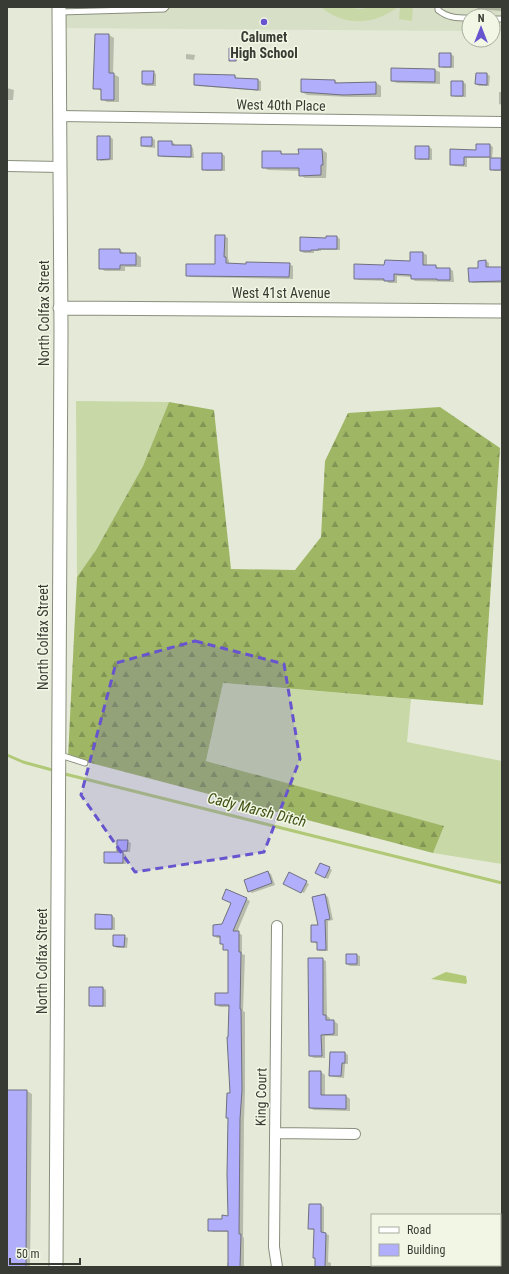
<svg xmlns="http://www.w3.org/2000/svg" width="509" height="1274" viewBox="0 0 509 1274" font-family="'Roboto Condensed',sans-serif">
<defs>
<pattern id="forest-firs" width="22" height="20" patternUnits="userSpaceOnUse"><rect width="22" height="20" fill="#9fb665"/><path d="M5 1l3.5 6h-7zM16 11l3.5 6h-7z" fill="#839554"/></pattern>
</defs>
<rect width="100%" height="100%" fill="#e4ead7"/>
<!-- built -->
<path fill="#d7dfc6" d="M59,7H502V31H493V16H469V31L59,28Z"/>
<!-- grass -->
<path fill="#c9d8a7" d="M321,7H345L360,9L372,7H398C375,25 344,27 321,7Z
M400,7H413L412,21L399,19Z
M76,401L169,402L143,466L96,550L77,577Z
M223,683L411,699L407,742L502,761V864L433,853L443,826L206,761Z"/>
<!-- forest -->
<path fill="url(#forest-firs)" d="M169,402L214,410L231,569L295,570L321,537L325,461L348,413L440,407L500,448L483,705L223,683L206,761L444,826L433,853L68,757L77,577L96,550L143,466Z"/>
<!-- water -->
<path fill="#b1c977" d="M446,972L466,976L467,982L466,984L431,979Z"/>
<!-- shadow -->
<path fill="#0003" d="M475,7H502V11L478,9Z
M96,35H109L114,38L113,74L119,77V102H107L102,99V91L94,88Z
M236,49L237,50V61H231L230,60Z
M186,54L195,55L194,60L186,59Z
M450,54L454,56V68H443L440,66Z
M435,70L440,72V84L397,83L392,81Z
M153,72L156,74V86H146L143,84Z
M487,74L490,76L489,86H479L476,84Z
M195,75L235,76L238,79L258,80L261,81V91L198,86L195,84Z
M335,81L339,84L376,83L381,86V97H349L307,95L302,92Z
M452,82H463L466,84V97H455L452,95Z
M7,88L14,90L13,100H7Z
M499,92H502V105L499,104Z
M110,137L113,139V160L101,161L98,159Z
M152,138L155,140V148L145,147L142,146Z
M172,142L175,144V146H190L193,148L194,158L162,157L159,155Z
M490,145L493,147L492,159L502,160V171H494L491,169V158H467V167L454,166L451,164V150L477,151Z
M416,147H429L432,149V160H419L416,158Z
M322,150L327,153L326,178H305L300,175V171L268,170L263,167L280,152L285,155H300Z
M222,154L225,156V171H206L203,169Z
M224,236L228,238V259L229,260V264H289L293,266V279L190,277L187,275L216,265Z
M327,237H337L340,239V250H321V251H314V253H304L301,251L327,239Z
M120,250L125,254H136L141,257V267H125V271H105L100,268Z
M423,253L427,255V266H435L439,268L450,269L453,271L454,282L415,281L412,278V277L397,276V283H389L386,281L359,280L355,278L385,266L411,262Z
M486,261L489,263V268H502V283H473L470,281L479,269V262Z
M127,841L131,843L130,852H121L126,855V864H108L105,862L123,853L118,850Z
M329,868L332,870L328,879L319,874Z
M268,872L271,874L275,885L252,893L249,891Z
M289,873L309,884L304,893L284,884Z
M325,895L328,897L333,920L328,921V951H321L318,950V944L312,942L319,926Z
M246,899L250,901L237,932L242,935V954L245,955L243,1011L245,1012V1092L244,1121L243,1237L244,1238V1267H227V1263H229V1232H213L209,1230L229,1217V1119L227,1118L231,1095L230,1007H220L216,1005L229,994V951L224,949V945L221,944V938H217L214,936Z
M96,915L112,916L115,918V930H99L96,928Z
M124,936L128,938L127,948H117L114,946Z
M357,955L360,956V966H350L347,964Z
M322,959L326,961L327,1016L330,1018V1021H334L338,1024V1036H325V1058H314L310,1056Z
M90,988H103L106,990V1007H93L90,1005Z
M345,1053L348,1055V1064H345L344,1078L334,1077L330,1076Z
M321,1072L325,1075V1096H346L350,1099V1111L314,1110L310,1108Z
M7,1091H27L32,1094L30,1267H7Z
M310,1205H321L324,1207V1234L329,1235L328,1262L331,1263V1267H316L314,1230L309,1229Z"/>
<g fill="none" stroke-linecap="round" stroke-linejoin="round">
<!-- stream -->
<path stroke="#b1c977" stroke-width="3" d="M7,755L23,762L56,771
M61,773L502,883"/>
</g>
<!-- building -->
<path fill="#b1aefc" stroke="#707080" d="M95,34H109V73H114V100H101V89H93Z
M229,48H236V61H229Z
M439,53H451V67H439Z
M391,68L435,69V82L391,81Z
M142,71H154L153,84H142Z
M476,73H487V85L475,84Z
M194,74L235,75V78L258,79V90L194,85Z
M301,79L335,80V83L376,82V94L343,95L301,92Z
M451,81H463V96H451Z
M97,136H110V159L97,160Z
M141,137H152V146H141Z
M158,141H172V145H191V157L158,156Z
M476,144H490V157H464V165H450V149L476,150Z
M415,146H429V159H415Z
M298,149H322L323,165H321V175L299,176V168H262V151H281V154H299Z
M202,153H222V170H202Z
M490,158H501V170H490Z
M215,235H225L224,257H226V263L246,264V262L290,263L289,277L186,276V264H215Z
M326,236H337V249H318V250H311V251H300V237L326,238Z
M99,249H120V253H136V265H120V269H99Z
M410,252H423V265H436V268H450V280H437V279H411V275L394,274V281H384V279H354V264L384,265L385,260L410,261Z
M486,260V267H502V281L469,282L468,268H478V261Z
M117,840H128L127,851H117Z
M104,852H123V863H104Z
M320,863L330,867L325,878L315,873Z
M268,871L272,883L248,892L244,880Z
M289,872L307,881L301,893L283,884Z
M226,889L247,898L233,931H239V952H241L240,1009H241L242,1090L240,1119L239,1234H241L240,1267H228V1231H208V1219H222V1215L228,1216L227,1174L228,1118H226L227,1093H230L227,1037H228L229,1005H215V993H228V950H223V944H220V936H213V925L222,924L231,903L222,899Z
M325,894L330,919L325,920L326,950H317V942H311V925H318L312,897Z
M95,914L112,915V929H95Z
M113,935H125L124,947L113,946Z
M346,954H357V964H346Z
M308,958H323V1015H326V1020H334V1034L321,1035L322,1056H309Z
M89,987H103V1006H89Z
M330,1052H345V1063H342L341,1076H329Z
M309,1071H321V1095H346V1109L309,1108Z
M7,1090H27L26,1267H7Z
M309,1204H321V1232L326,1233L325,1267H315V1258H313L314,1229H308Z"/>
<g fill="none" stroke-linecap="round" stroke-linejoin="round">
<defs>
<path id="service" d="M438,7V10C448,18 457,18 469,18
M60,12L164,9L166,7
M493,19H502
M60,755L85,763"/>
<path id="minor" d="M59,116L502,122
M7,166L60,167
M277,926L274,1247L277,1267
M275,1133L355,1134"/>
<path id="tertiary" d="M60,308L502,311
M56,1267L61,331L59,7"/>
</defs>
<!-- service casing -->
<use href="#service" stroke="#898f7e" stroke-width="7"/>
<!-- minor casing -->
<use href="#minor" stroke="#898f7e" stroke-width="12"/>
<!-- tertiary casing -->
<use href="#tertiary" stroke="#898f7e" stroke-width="15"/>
<!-- service -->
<use href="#service" stroke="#fff" stroke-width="5"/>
<!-- minor -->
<use href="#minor" stroke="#fff" stroke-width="10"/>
<!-- tertiary -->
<use href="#tertiary" stroke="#fff" stroke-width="13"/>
</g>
<!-- marked area -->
<path fill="#6754ce" fill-opacity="0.2" stroke="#6754ce" stroke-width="3" stroke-dasharray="8 5" stroke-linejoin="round" d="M195,641L284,664L300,759L264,852L135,872L81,795L116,663Z"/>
<!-- markers -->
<circle fill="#6754ce" stroke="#f1f7e4" stroke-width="1.5" cx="264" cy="22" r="4"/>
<g text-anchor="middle" stroke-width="3" stroke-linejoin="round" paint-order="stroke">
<!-- poi labels -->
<g font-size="14" font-weight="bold" fill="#383b33" stroke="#f1f7e4">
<text x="264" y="42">Calumet<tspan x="264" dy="16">High School</tspan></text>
</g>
<!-- street labels -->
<g font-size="14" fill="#383b33" stroke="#f1f7e4">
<text transform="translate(281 105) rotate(1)" y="5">West 40th Place</text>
<text x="281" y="298">West 41st Avenue</text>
<text transform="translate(44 313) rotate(-90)" y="5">North Colfax Street</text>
<text transform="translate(43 637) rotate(-90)" y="5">North Colfax Street</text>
<text transform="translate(42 961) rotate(-90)" y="5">North Colfax Street</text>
<text transform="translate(261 1097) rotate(-89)" y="5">King Court</text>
</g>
<!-- water labels -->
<g font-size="15" font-style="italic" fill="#425116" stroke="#f1f7e4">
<text transform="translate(257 810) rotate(14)" y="5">Cady Marsh Ditch</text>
</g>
</g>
<!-- border -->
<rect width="509" height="1274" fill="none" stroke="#383b33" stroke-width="16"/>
<!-- legend -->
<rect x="371" y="1214" width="130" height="52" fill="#f1f7e4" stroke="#a7ac9d"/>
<rect x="379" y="1227" width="20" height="6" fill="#ffffff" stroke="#a7ac9d"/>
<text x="407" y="1234" font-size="12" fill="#383b33">Road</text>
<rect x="379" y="1244" width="20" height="12" fill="#b1aefc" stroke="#a7ac9d"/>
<text x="407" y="1254" font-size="12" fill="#383b33">Building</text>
<!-- north arrow -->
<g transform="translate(481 28)"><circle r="19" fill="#f1f7e4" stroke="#a7ac9d"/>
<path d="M0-3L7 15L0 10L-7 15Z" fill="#6754ce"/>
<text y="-6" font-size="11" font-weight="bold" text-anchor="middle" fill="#383b33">N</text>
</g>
<!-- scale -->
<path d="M10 1258v6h70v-6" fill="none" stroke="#383b33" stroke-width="2"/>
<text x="16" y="1258" font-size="12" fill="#383b33" stroke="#f1f7e4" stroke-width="3" paint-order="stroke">50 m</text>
</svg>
